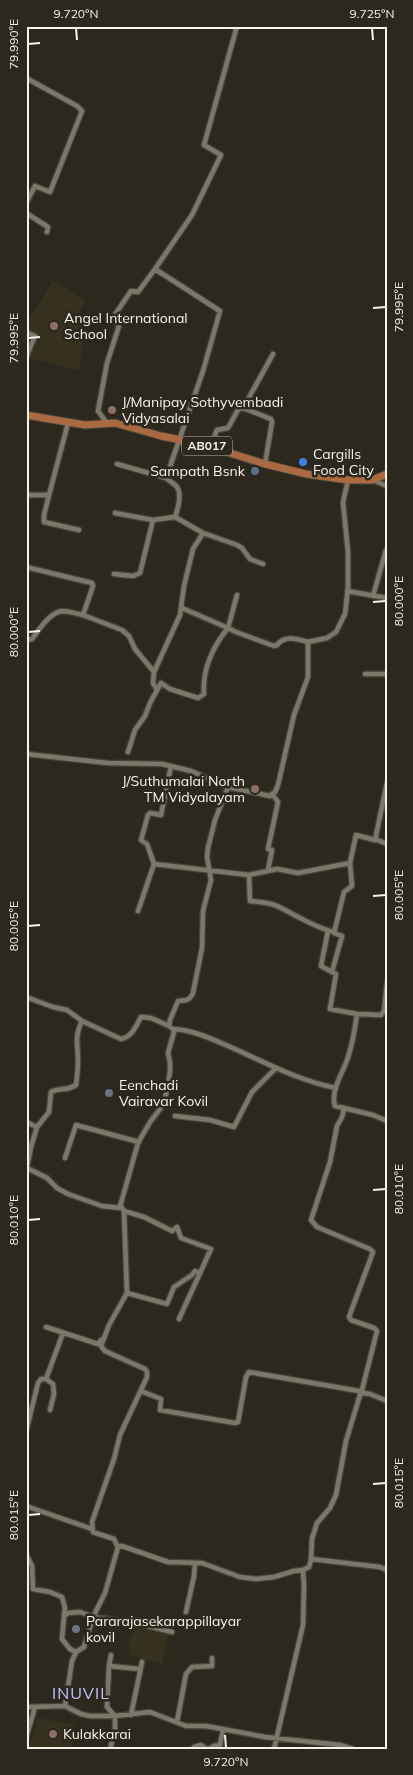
<svg xmlns="http://www.w3.org/2000/svg" width="413" height="1775" viewBox="0 0 413 1775" font-family="Mulish,sans-serif">
<rect width="100%" height="100%" fill="#2c281d"/>
<!-- built -->
<path fill="#36301f" d="M53,281L85,300L75,322L85,328L79,371L29,358L38,335L26,328V323Z
M135,1627L165,1631L168,1634L162,1664L131,1656L128,1644Z
M38,1718L75,1725L72,1744L73,1749H28Z"/>
<g fill="none" stroke-linecap="round" stroke-linejoin="round">
<defs>
<path id="minor" d="M26,78L77,106L82,111L50,192L35,186L26,203
M26,213L48,227L47,232
M26,332L35,336L26,358
M107,423L98,411L107,363L119,326L114,320V316L131,291L138,292L155,269
M210,447L217,430L228,428L239,408L246,409
M117,464L166,478
M265,464L272,422L271,419L246,409V403L273,354
M373,480L387,486
M26,495H49L68,423
M49,495L44,515V522L79,530
M115,513L153,520
M175,517L203,533L237,545L242,548L250,559L263,564
M26,567L92,583L93,586L83,615L122,630L129,636L135,649L154,672
M114,574L133,576L140,573L153,520L175,517C178,509 182,494 177,487C175,484 169,481 166,478L203,371L220,311L155,269L192,215L221,155L204,145L237,26
M347,591L387,598
M237,595L228,628L236,632L274,646L277,645C285,635 297,639 308,642
M373,596L386,550
M26,640L32,639C39,630 49,613 62,611C69,611 77,614 83,615
M365,674H387
M157,690L153,683L154,672L180,615L184,586L193,549L203,533
M128,752L135,730L145,716L150,703L161,683L170,689L198,698L204,694C202,670 213,646 228,628L182,608
M26,754L108,763L162,764L191,771L228,787
M375,839L387,844
M154,864L249,875L277,869L298,873L350,863
M268,870L272,850L268,849L278,802L272,794
M249,875L250,901C259,902 268,902 277,906C296,915 313,927 334,932
M138,911L154,864L147,844L141,840L148,815L150,813L161,815L171,766
M328,931L321,966L332,972
M387,983L384,1011L381,1015L357,1014C355,1029 353,1042 348,1057C344,1072 330,1089 335,1106L373,1115L387,1121
M26,997L53,1007L67,1010L82,1021
M357,1014L330,1009L336,974L332,972L342,936L334,933L344,892L352,886L350,863L356,835L375,840L387,783
M173,1029C195,1030 216,1041 235,1049C268,1064 300,1081 336,1088
M175,1116L210,1120L234,1127L252,1092L276,1068
M26,1122L37,1127
M65,1158L76,1125L139,1142
M27,1168L47,1178L57,1188L68,1194L102,1206L121,1208
M26,1172L31,1147L37,1127L49,1112L51,1092C60,1087 65,1092 76,1085C77,1077 78,1069 78,1061C78,1044 74,1038 82,1021L121,1039C132,1037 136,1026 141,1017L151,1018L169,1026
M124,1211L144,1217L172,1231L177,1227L181,1238L211,1249L179,1319
M127,1293L167,1304L174,1287L192,1275L195,1271L200,1273
M46,1327L98,1344L101,1340
M141,1391L161,1399L160,1410L235,1423L238,1422L246,1377L249,1372L359,1391L361,1394L377,1331L374,1328L351,1320L349,1317L373,1252L370,1249L317,1227L311,1220L330,1162L337,1126L342,1117L344,1109
M50,1410L54,1394L53,1384L46,1379L63,1333
M26,1432L38,1383L41,1379H46
M26,1506L92,1529
M118,1547L122,1546L168,1562L202,1563L240,1577L256,1579L274,1577L294,1571L303,1570
M26,1554L32,1566L33,1589L50,1592L62,1597L65,1608L64,1615
M311,1559L380,1567L387,1570
M186,1612L194,1576L195,1563
M76,1652L70,1649L62,1639L64,1616L68,1613L80,1612L93,1617L132,1622L172,1632
M111,1655L109,1666L140,1669
M109,1666L107,1707L115,1716V1730L110,1749
M65,1706L72,1661L76,1652L84,1647L93,1617L105,1593L118,1547L114,1539L93,1532L92,1522L114,1459L120,1435L147,1377V1372L145,1369L105,1351L101,1346L109,1325L127,1293L124,1211L120,1205L121,1203L138,1143L150,1122L163,1105L168,1087L170,1071V1062L168,1053L174,1032L173,1029L169,1026L170,1020L178,1001C187,1000 189,1001 193,993L202,948L203,911L211,880L207,857L208,848L215,820L228,787L270,796L275,792L278,785L294,715L308,677V642L327,638L336,632L345,614L348,588V552L343,502L348,480
M26,1707L65,1706L81,1714L90,1716H115L150,1712L186,1726H206L265,1737L340,1745L353,1749
M131,1715L142,1662
M177,1722L186,1674L192,1667L212,1666V1658
M26,1738L35,1707
M193,1749L194,1747L201,1745L207,1749
M209,1749L214,1746L220,1745L223,1729
M274,1749L303,1625L304,1586L303,1570L309,1567L311,1560L312,1539L317,1523L330,1508L336,1495L346,1441L360,1395L363,1393L370,1394L387,1401"/>
<path id="primary" d="M26,415L85,425L115,423L161,436L201,444L265,464L306,474L348,480H372L387,474"/>
</defs>
<!-- minor casing -->
<use href="#minor" stroke="#464339" stroke-width="7"/>
<!-- primary casing -->
<use href="#primary" stroke="#464339" stroke-width="9"/>
<!-- minor -->
<use href="#minor" stroke="#7b776a" stroke-width="4.5"/>
<!-- primary -->
<use href="#primary" stroke="#a96941" stroke-width="7"/>
</g>
<!-- ticks -->
<path fill="none" stroke="#f5f3eb" stroke-width="2" d="M76,28L77,40M372,28L373,40M28,44L40,43M373,308L386,307M28,338L40,337M373,602L386,601M28,632L40,631M373,896L386,895M28,926L40,925M373,1190L386,1189M28,1220L40,1219M373,1484L386,1483M28,1515L40,1514M225,1735L226,1748"/>
<!-- markers -->
<g fill="#8d6e63" stroke="#2c281d" stroke-width="2">
<circle cx="54" cy="326" r="5"/>
<circle cx="112" cy="410" r="5"/>
<circle cx="255" cy="789" r="5"/>
<circle cx="53" cy="1734" r="5"/>
</g>
<circle fill="#3f7fe0" stroke="#2c281d" stroke-width="2" cx="303" cy="462" r="5"/>
<circle fill="#5c6f8a" stroke="#2c281d" stroke-width="2" cx="255" cy="471" r="5"/>
<g fill="#6b7280" stroke="#2c281d" stroke-width="2">
<circle cx="109" cy="1093" r="5"/>
<circle cx="76" cy="1629" r="5"/>
</g>
<g text-anchor="middle" stroke-width="5" stroke-linejoin="round" paint-order="stroke">
<!-- shield labels -->
<rect fill="#2c281d" stroke="#b9b6ad" stroke-width="1" x="182" y="436.5" width="50" height="19" rx="4"/>
<g font-size="12" font-weight="bold" fill="#f5f3eb">
<text x="207" y="450">AB017</text>
</g>
<!-- poi labels -->
<g font-size="14" fill="#f5f3eb" stroke="#2c281d" text-anchor="start">
<text x="64" y="323">Angel International<tspan x="64" dy="16">School</tspan></text>
<text x="122" y="407">J/Manipay Sothyvembadi<tspan x="122" dy="16">Vidyasalai</tspan></text>
<text x="313" y="459">Cargills<tspan x="313" dy="16">Food City</tspan></text>
<text x="245" y="476" text-anchor="end">Sampath Bsnk</text>
<text x="245" y="786" text-anchor="end">J/Suthumalai North<tspan x="245" dy="16">TM Vidyalayam</tspan></text>
<text x="119" y="1090">Eenchadi<tspan x="119" dy="16">Vairavar Kovil</tspan></text>
<text x="86" y="1626">Pararajasekarappillayar<tspan x="86" dy="16">kovil</tspan></text>
<text x="63" y="1739">Kulakkarai</text>
</g>
<!-- quarter labels -->
<g font-size="16" letter-spacing="1" fill="#c4c4fe" stroke="#2c281d">
<text x="81" y="1699">INUVIL</text>
</g>
</g>
<!-- border -->
<rect width="413" height="1775" fill="none" stroke="#2c281d" stroke-width="55"/>
<rect x="28" y="28" width="358" height="1720" fill="none" stroke="#f5f3eb" stroke-width="2"/>
<g font-size="12" text-anchor="middle" fill="#f5f3eb">
<text x="76" y="18">9.720°N</text>
<text x="372" y="18">9.725°N</text>
<text transform="translate(14 44) rotate(-90)" y="4">79.990°E</text>
<text transform="translate(399 307) rotate(-90)" y="4">79.995°E</text>
<text transform="translate(14 338) rotate(-90)" y="4">79.995°E</text>
<text transform="translate(399 601) rotate(-90)" y="4">80.000°E</text>
<text transform="translate(14 632) rotate(-90)" y="4">80.000°E</text>
<text transform="translate(399 895) rotate(-90)" y="4">80.005°E</text>
<text transform="translate(14 926) rotate(-90)" y="4">80.005°E</text>
<text transform="translate(399 1189) rotate(-90)" y="4">80.010°E</text>
<text transform="translate(14 1220) rotate(-90)" y="4">80.010°E</text>
<text transform="translate(399 1483) rotate(-90)" y="4">80.015°E</text>
<text transform="translate(14 1515) rotate(-90)" y="4">80.015°E</text>
<text x="226" y="1766">9.720°N</text>
</g>
</svg>
